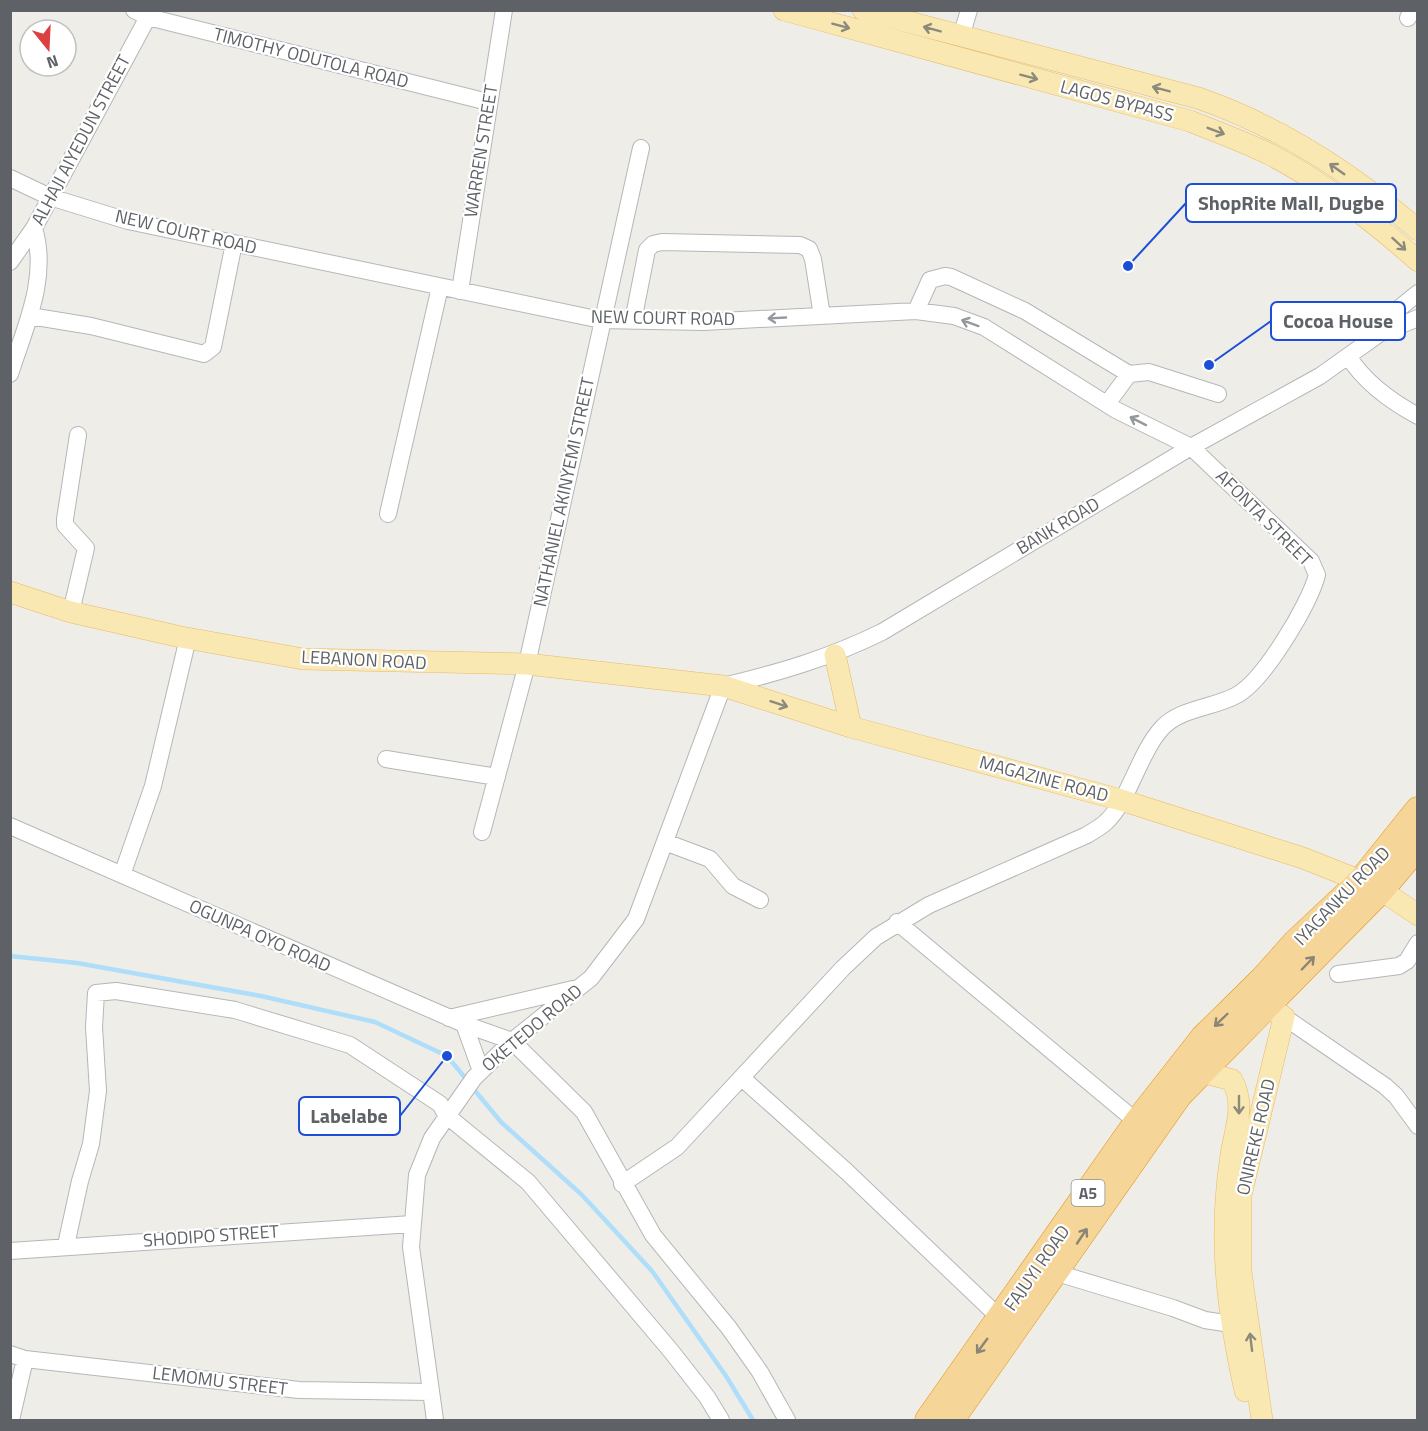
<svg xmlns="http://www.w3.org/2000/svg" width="1428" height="1431" viewBox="0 0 1428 1431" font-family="'Titillium Web',sans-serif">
<rect width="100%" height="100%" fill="#efede7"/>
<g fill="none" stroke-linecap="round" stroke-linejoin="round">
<!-- stream -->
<path stroke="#aedef9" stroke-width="4.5" d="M10,956L77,963L261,996L375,1022L447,1056L467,1080
M472,1087L501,1122L582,1195L652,1271L726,1376L753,1420"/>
<defs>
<path id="minor" d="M134,10L148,17L488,102
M1408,18L1412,10
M961,37L969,10
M10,178L50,197L128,221L601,320L703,322L916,311L954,316L984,327L1116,410L1191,447L1311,561L1317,575C1309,605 1264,680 1237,695C1214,708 1180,708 1162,728C1139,753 1129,801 1106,822C1101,827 1093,831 1087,835L929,905L876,937L843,968L677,1147L622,1184
M10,262L34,228L148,17
M460,291L504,10
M916,311L930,280L945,276L951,277L1025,311L1129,374
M30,316L91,326L204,354L213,347L234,243
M633,321L647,250L653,244L662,242L800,245L809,249L813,259L822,316
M1379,333L1397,310L1418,293
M1348,356C1365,383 1390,401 1418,416
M10,374C25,327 49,278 34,228
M1107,404L1129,374L1149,372L1218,394
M388,514L440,287
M71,612L86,548L65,525V519L78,435
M386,759L497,777
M10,826L464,1024L512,1041L584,1112L653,1235L729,1328L760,1372L787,1420
M482,832L527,664L641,148
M665,842L710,859L733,886L760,900
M122,875L153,786L188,638
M897,922L1137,1122
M1338,974L1399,966L1407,961L1418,943
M1284,1017L1385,1086L1396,1096L1418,1126
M449,1018L573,989
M464,1024L481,1071
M742,1078L846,1171L1001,1319
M66,1245L80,1181L91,1144L98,1091L94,1027L96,993L116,991L235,1010L350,1045L440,1104L446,1115L528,1182L671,1351L707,1397L721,1420
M10,1251L412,1224
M1057,1273L1173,1308L1205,1320L1231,1324
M10,1354L25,1359L299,1390L431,1392
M11,1420L25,1359
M435,1420L411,1247L417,1175L432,1138L474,1078L512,1041L591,978L636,919L723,686C781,672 829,658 882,632L1191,447L1320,376L1379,334L1418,318"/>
<path id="major" d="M784,10L1190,121C1217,132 1245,142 1271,155C1325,183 1373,221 1418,261
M863,10L1198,98C1279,126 1352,173 1418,230
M10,592L71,612L181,637L303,659L527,664L723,686L851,727L1121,800L1303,858L1361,881
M835,655L851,727
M1381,890L1418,915
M1202,1072L1232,1080C1246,1105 1235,1128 1231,1155C1218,1239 1227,1309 1245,1391
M1262,1420L1241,1272V1195L1284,1017L1267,1005"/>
<path id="highway" d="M928,1420L1137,1122L1203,1038L1263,979L1296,942L1361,881L1418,810
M951,1420L1179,1095L1381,890L1418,846"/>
</defs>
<!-- minor casing -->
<use href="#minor" stroke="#b4b7ba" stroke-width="18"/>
<!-- major casing -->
<use href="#major" stroke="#e7ba68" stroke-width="22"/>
<!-- highway casing -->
<use href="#highway" stroke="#e59211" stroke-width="27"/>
<!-- minor -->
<use href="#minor" stroke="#fff" stroke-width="16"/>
<!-- major -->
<use href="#major" stroke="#f9e8b2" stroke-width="21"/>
<!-- highway -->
<use href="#highway" stroke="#f5d698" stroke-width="26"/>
</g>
<!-- one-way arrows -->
<defs><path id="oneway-shaft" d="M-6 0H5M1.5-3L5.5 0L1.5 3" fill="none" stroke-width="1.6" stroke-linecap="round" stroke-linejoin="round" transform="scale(1.5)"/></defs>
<g stroke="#8c8a7d">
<use href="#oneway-shaft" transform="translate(841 26) rotate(15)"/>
<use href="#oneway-shaft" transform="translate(932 29) rotate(-165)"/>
<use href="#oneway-shaft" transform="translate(1029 77) rotate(15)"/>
<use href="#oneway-shaft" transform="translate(1161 89) rotate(-165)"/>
<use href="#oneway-shaft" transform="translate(1216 131) rotate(21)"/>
<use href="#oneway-shaft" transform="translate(1337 169) rotate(-145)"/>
<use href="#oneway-shaft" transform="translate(1399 244) rotate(42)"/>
<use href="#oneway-shaft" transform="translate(779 704) rotate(18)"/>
<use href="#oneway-shaft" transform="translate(1239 1105) rotate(90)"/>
<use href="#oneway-shaft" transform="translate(1251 1342) rotate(-97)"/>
</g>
<g stroke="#96999c">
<use href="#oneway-shaft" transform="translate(777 318) rotate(177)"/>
<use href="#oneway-shaft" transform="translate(970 323) rotate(-160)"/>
<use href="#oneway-shaft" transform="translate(1138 421) rotate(-153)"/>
</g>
<g stroke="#8b8575">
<use href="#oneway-shaft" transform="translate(1308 963) rotate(-46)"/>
<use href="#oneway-shaft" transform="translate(1221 1020) rotate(136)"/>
<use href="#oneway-shaft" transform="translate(1082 1236) rotate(-56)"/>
<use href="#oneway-shaft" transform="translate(982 1346) rotate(126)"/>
</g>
<g text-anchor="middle" stroke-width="4.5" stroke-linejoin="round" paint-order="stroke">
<!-- shield labels -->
<rect fill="#fff" stroke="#8e9194" stroke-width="1.5" x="1071.5" y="1180" width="33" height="26" rx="4.5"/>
<g font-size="16" font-weight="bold" fill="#5e6266">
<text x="1088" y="1199">A5</text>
</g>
<!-- street labels -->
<g font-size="18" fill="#5e6266" stroke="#fff">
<text transform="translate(311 58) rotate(14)" y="6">TIMOTHY ODUTOLA ROAD</text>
<text transform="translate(1117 101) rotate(15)" y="6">LAGOS BYPASS</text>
<text transform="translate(81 140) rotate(-62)" y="6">ALHAJI AIYEDUN STREET</text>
<text transform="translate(481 151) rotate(-81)" y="6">WARREN STREET</text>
<text transform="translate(186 232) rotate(13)" y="6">NEW COURT ROAD</text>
<text transform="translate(663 318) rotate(1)" y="6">NEW COURT ROAD</text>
<text transform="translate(564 492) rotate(-78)" y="6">NATHANIEL AKINYEMI STREET</text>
<text transform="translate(1264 518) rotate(45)" y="6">AFONTA STREET</text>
<text transform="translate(1058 526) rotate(-31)" y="6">BANK ROAD</text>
<text transform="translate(364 660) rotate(3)" y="6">LEBANON ROAD</text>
<text transform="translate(1044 779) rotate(15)" y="6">MAGAZINE ROAD</text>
<text transform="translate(1342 896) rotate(-46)" y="6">IYAGANKU ROAD</text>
<text transform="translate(260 936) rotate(24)" y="6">OGUNPA OYO ROAD</text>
<text transform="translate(532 1028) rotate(-40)" y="6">OKETEDO ROAD</text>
<text transform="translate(1256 1137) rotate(-77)" y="6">ONIREKE ROAD</text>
<text transform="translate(211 1236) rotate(-4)" y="6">SHODIPO STREET</text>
<text transform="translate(1037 1268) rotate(-55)" y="6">FAJUYI ROAD</text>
<text transform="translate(220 1381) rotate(7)" y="6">LEMOMU STREET</text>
</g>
</g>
<!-- callouts -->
<path fill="none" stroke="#1d4ed8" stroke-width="2" d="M1128 266L1186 203M1209 365L1271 321M447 1056L400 1116"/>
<g fill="#1d4ed8" stroke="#fff" stroke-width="2">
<circle cx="1128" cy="266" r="6"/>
<circle cx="1209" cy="365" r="6"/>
<circle cx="447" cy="1056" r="6"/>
</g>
<g fill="#fff" stroke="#1d4ed8" stroke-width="2">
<rect x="1186" y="184" width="210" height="38" rx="6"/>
<rect x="1271" y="302" width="134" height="38" rx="6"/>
<rect x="299" y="1097" width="101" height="38" rx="6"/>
</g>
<g font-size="20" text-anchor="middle" font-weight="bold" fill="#5e6266">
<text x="1291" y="210">ShopRite Mall, Dugbe</text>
<text x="1338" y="328">Cocoa House</text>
<text x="349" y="1123">Labelabe</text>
</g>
<!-- border -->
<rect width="1428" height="1431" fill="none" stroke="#5e6266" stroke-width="24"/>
<!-- north arrow -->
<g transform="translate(48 48) rotate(162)"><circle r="28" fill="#ffffff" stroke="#bfc0c2" stroke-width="1.5"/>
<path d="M0-4.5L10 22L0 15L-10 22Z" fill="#dd4040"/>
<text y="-9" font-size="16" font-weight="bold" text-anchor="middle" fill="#5e6266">N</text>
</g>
</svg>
